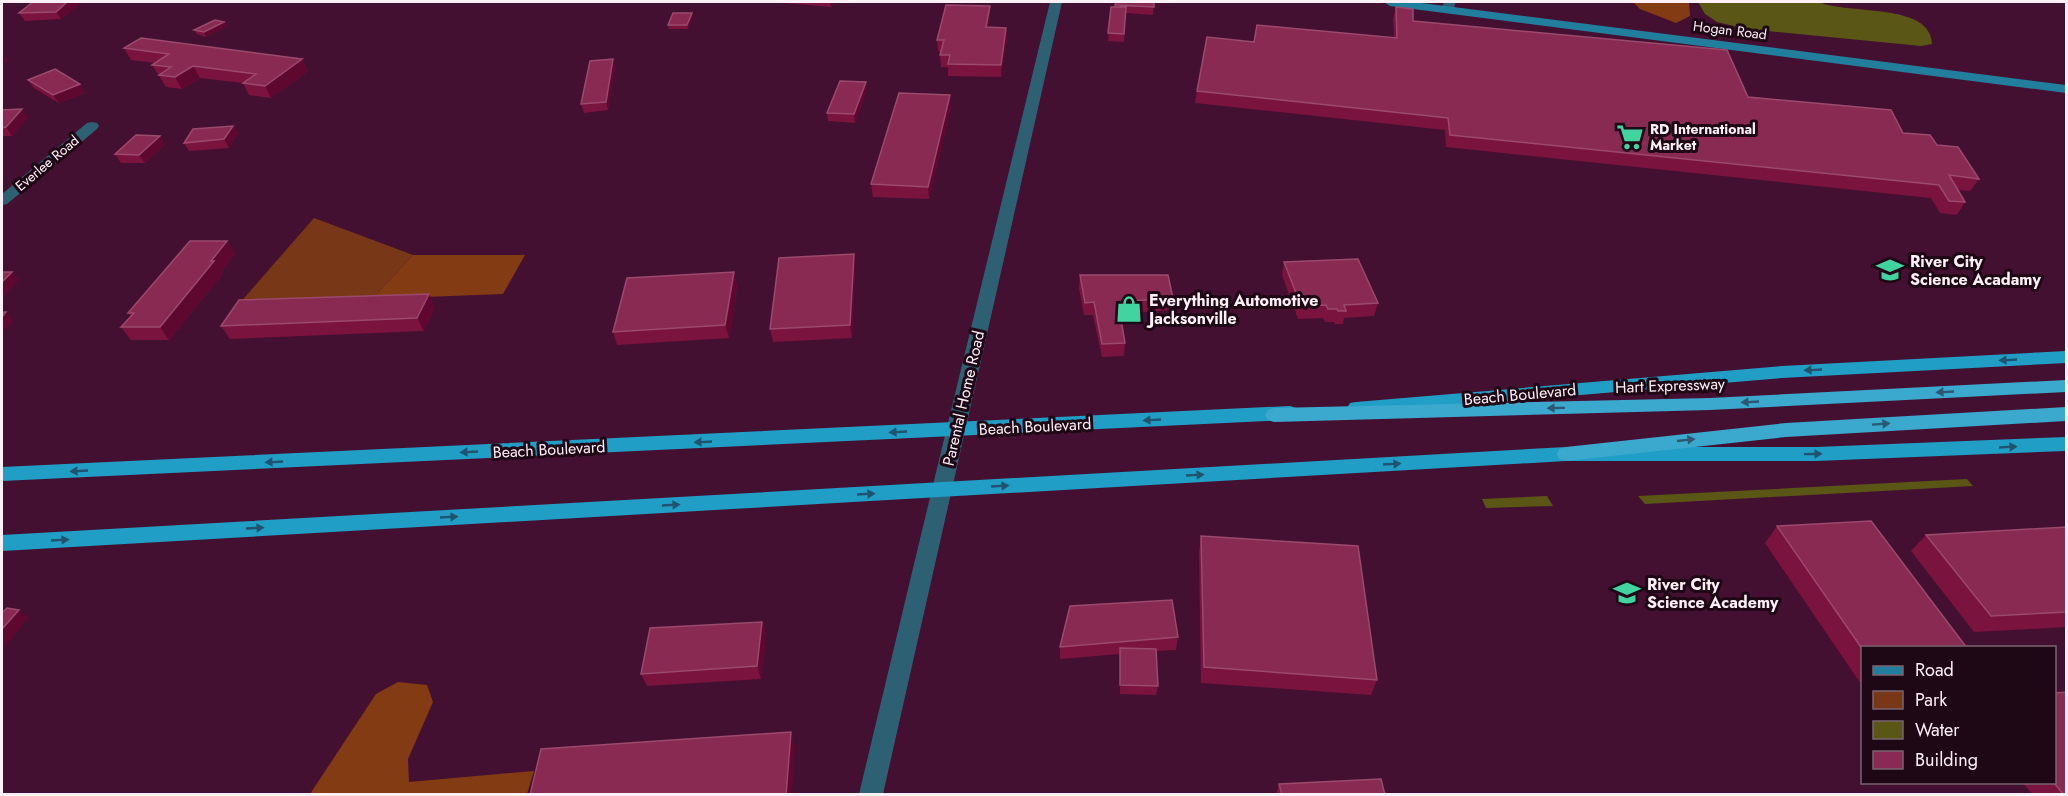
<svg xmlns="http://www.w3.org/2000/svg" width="2068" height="796" viewBox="0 0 2068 796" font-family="Jost,sans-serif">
<rect width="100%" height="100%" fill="#441031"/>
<!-- green -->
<path fill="#783817" d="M314,218L413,255L372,299L239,304Z"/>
<!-- forest -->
<path fill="#833b13" d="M1633,2H1689L1690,16L1676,23L1640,9Z
M413,255H525L503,294L372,299Z
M398,682L427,685L433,702L408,759L409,782L534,771L527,794H310L376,694Z"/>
<!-- water -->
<path fill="#5a5615" d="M1698,2H1819C1848,15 1931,2 1932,44L1921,46L1746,29L1717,22L1705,14Z
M1967,479L1973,486L1645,504L1638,496Z
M1547,496L1553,506L1486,508L1482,499Z"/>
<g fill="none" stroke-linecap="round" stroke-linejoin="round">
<!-- minor -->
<path fill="#2d6073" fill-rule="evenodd" d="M1444,2H1456L1452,12H1444L1442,9Z
M92,122L97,123L99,126L97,129L7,204L2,205V194L87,123Z
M942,482L949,484L952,489L883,794H859L932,489L935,484Z"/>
<!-- tertiary -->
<path fill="#2d6073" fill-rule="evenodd" d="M1050,2H1062L952,489L949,494L942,496L935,494L932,489Z"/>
<!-- secondary -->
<path fill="#227e9d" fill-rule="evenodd" d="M1384,2H1414L2066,85V93L1390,6Z"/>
<!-- trunk -->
<path fill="#209ec6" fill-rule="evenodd" d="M2066,351V363L1782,378L1356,414L1350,413L1347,408L1350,403L1356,402L1782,366Z
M1290,406L1296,408L1299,413L1296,418L1290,420L2,481V467Z
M2066,437V451L1816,461H1566L2,551V535L1566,447H1816Z"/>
<!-- motorway -->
<path fill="#3ba8ce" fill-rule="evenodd" d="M2066,380V392L1710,410L1274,422L1268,420L1265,415L1268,410L1274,408L1710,398Z
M2066,407V421L1786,437L1566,461L1559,459L1557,454L1559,449L1566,447L1786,423Z"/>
</g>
<!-- wall -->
<path fill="#7a133e" d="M774,2H835L831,7Z
M1116,2H1154L1153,15L1126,13L1124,42L1108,41L1111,7H1115Z
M79,4L61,19L25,21L19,13Z
M1396,7L1413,21L1748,97L1903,133L1937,145L1979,179L1970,191L1958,190L1965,202L1957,215L1940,213L1931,198L1446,147L1445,130L1195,103L1197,91L1254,42L1394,38L1393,19Z
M693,17L688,29H669L668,25Z
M990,17L988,27L1006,28L1007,40L1001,77L948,76V67H941L940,55L941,52L938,51L937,40Z
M224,22L227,26L206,37L197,34L194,30Z
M124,48L302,59L308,71L271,98L249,95L243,83L200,78L182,89L166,87L152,65L155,63L131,60Z
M613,59L615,68L608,110L584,113L581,104Z
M28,80L85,93L59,103L34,88Z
M867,90L855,123L828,121L827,113Z
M951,107L929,199L873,197L871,184Z
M2,110L28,117L12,136H2Z
M233,126L237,134L229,148L189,151L184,143Z
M160,136L165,144L145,163H121L115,154Z
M227,241L235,254L221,272L223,274L169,340H131L121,327L131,316L128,313Z
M854,254L855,267L852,338L773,342L770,329Z
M1284,262L1378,303L1374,316L1344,318L1343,324H1335L1334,322H1325L1323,318L1298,319L1282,275Z
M1080,275L1173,298L1172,310L1120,314L1125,343L1124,356L1102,357L1093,315H1084L1079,288Z
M737,285L729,338L617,345L613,332Z
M435,307L424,331L230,339L221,326Z
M1777,526L1863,648V687L1765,543Z
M2067,527V627L1974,632L1911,551L1926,535Z
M1201,536L1377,680L1371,695L1201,683L1199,552Z
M762,622L766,634L761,679L647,686L641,674Z
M1178,637L1176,650L1156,651L1158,686L1156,695L1120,694V654L1060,659V647Z
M2023,783H2055L2067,795H2033Z
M1279,784L1385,795H1276Z"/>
<!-- shaded-wall -->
<path fill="#5e0830" d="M67,2H77L79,4L61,19L56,12Z
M830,2H835L831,7Z
M990,6V17L986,39V27Z
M692,13L693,17L688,29L687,25Z
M224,22L227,26L206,37L204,32Z
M1006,28L1007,40L1001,77V65Z
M2,53L7,61L2,66Z
M302,59L308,71L271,98L265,86Z
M613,59L615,68L608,110L606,102Z
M193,66L200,78L182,89L175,77Z
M866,82L867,90L855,123L854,114Z
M80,84L85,93L59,103L53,95Z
M950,95L951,107L929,199L928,187Z
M22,109L28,117L12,136L6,127Z
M233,126L237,134L229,148L224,139Z
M160,136L165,144L145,163L139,155Z
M227,241L235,254L221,272L223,274L169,340L160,327Z
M854,254L855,267L852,338L850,325Z
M12,272L19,280L2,299V282Z
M734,272L737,285L729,338L725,325Z
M429,294L435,307L424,331L417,318Z
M6,312L13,320L5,331L2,327V317Z
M19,610L29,618L2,649V629Z
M762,622L766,634L761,679L757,666Z
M791,732L795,747L792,795H786Z"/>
<!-- building -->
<path fill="#882a52" stroke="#9b496c" stroke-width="1.5" d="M33,2H67L56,12L19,13Z
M1116,2H1154V7L1115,5Z
M946,5L990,6L986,27L1006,28L1001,65L948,64L950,55H940L944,40H937Z
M1111,7H1126L1124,34L1108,33Z
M1396,7L1413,9V21L1727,50L1748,97L1891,110L1903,133L1930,135L1937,145L1958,147L1979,179L1949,175L1965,202L1949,201L1939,185L1450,135L1448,118L1197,91L1207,37L1254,42L1257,25L1397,38Z
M673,13H692L687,25H668Z
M215,20L224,22L204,32L194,30Z
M141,38L302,59L265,86L243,83L256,74L193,66L175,77L159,75L171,67L152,65L169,54L124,48Z
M613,59L606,102L581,104L590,61Z
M55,69L80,84L53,95L28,80Z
M840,81L866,82L854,114L827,113Z
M899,93L950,95L928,187L871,184Z
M22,109L6,127L2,128V110Z
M233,126L224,139L184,143L193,129Z
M136,135L160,136L139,155L115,154Z
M190,241H227L211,261H214L160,327H121L134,313H128Z
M854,254L850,325L770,329L779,258Z
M1358,259L1378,303L1344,305L1346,311H1338L1337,309H1328L1326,305L1301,306L1284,262Z
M2,272H12L2,282Z
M734,272L725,325L613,332L627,278Z
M1080,275H1168L1173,298L1118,302L1125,343L1102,344L1094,302L1085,303Z
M429,294L417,318L221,326L239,300Z
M2,312H6L2,317Z
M1871,521L1967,648H1863V650L1777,526Z
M2067,527V612L1991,616L1926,535Z
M1201,536L1358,546L1377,680L1204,667Z
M1172,600L1178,637L1060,647L1070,606Z
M7,608L19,610L2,629V613Z
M762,622L757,666L641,674L650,628Z
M1120,648L1156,649L1158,686L1120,685Z
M2067,692V795H2064L2054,783L2055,693Z
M791,732L786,795H530L541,749Z
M1381,779L1385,795H1282L1279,784Z"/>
<!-- one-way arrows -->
<defs><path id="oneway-solid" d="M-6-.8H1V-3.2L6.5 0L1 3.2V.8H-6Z" transform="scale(1.5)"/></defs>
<g fill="#1f536e">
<use href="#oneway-solid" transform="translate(2008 360) rotate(177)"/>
<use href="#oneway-solid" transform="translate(1813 370) rotate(177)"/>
<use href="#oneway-solid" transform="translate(1152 420) rotate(177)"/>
<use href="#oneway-solid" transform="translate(898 432) rotate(177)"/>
<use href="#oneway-solid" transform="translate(703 442) rotate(177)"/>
<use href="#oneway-solid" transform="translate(2008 447) rotate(-3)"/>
<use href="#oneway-solid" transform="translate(469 452) rotate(177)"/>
<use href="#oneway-solid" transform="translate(1813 454) rotate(-1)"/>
<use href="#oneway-solid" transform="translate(274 462) rotate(177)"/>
<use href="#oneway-solid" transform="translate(1392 464) rotate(-3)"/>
<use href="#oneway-solid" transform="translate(79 471) rotate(177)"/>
<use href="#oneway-solid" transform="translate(1195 475) rotate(-3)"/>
<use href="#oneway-solid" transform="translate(1000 486) rotate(-3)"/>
<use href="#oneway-solid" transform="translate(866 494) rotate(-3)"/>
<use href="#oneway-solid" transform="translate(671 505) rotate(-3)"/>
<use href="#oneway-solid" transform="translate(449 517) rotate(-3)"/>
<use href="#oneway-solid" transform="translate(255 528) rotate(-3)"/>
<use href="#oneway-solid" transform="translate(60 540) rotate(-3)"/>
</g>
<g fill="#2c5872">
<use href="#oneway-solid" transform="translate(1945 392) rotate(177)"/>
<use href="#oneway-solid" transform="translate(1750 402) rotate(177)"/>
<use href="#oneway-solid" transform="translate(1556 408) rotate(179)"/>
<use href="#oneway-solid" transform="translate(1881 424) rotate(-4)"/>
<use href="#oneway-solid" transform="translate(1686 440) rotate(-6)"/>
</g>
<!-- icons -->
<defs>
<symbol id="supermarket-bare" viewBox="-9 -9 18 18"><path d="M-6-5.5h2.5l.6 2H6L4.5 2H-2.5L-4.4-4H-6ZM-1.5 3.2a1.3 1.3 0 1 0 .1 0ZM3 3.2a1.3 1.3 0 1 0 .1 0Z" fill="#41d4a1" stroke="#1e0815" stroke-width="2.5" paint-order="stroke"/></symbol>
<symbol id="school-bare" viewBox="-9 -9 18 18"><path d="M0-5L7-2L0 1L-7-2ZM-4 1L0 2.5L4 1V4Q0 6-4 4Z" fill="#41d4a1" stroke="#1e0815" stroke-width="2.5" paint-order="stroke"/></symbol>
<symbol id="shop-bare" viewBox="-9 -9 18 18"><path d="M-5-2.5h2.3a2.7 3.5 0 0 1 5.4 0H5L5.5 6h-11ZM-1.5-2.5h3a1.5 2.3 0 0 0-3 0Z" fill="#41d4a1" stroke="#1e0815" stroke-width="2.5" paint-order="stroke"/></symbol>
</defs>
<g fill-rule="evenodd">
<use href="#supermarket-bare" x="1611" y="118" width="38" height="38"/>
<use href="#school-bare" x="1871" y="251" width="38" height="38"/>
<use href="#shop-bare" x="1110" y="290" width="38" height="38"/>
<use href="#school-bare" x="1608" y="574" width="38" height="38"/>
</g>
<g text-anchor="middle" stroke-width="6" stroke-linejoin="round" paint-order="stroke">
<!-- far-street labels -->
<g font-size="14" fill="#fef0f7" stroke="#1e0815">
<text transform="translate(1730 30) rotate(7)" y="5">Hogan Road</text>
<text transform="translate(47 163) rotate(-40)" y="5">Everlee Road</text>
</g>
<!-- far-poi labels -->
<g font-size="14" font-weight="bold" fill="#fef0f7" stroke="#1e0815" text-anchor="start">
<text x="1650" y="134">RD International<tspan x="1650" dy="16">Market</tspan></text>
</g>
<!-- poi labels -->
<g font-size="16" font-weight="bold" fill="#fef0f7" stroke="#1e0815" text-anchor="start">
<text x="1910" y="267">River City<tspan x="1910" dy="18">Science Acadamy</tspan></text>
<text x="1149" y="306">Everything Automotive<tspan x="1149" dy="18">Jacksonville</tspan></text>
<text x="1647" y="590">River City<tspan x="1647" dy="18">Science Academy</tspan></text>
</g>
<!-- street labels -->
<g font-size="16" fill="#fef0f7" stroke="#1e0815">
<text transform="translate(1670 385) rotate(-2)" y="6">Hart Expressway</text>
<text transform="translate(1520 394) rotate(-5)" y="6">Beach Boulevard</text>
<text transform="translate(963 398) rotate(-77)" y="6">Parental Home Road</text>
<text transform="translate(1035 426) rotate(-3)" y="6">Beach Boulevard</text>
<text transform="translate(549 449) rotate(-3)" y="6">Beach Boulevard</text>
</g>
</g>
<!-- border -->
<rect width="2068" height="796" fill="none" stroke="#fef0f7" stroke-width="6"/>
<!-- legend -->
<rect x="1861" y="646" width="195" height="138" fill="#1e0815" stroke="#78656f" stroke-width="1.5"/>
<rect x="1873" y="666" width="30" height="9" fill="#227e9d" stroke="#78656f" stroke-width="1.5"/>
<text x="1915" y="676" font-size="18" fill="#fef0f7">Road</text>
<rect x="1873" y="691" width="30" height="18" fill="#783817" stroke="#78656f" stroke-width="1.5"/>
<text x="1915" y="706" font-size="18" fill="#fef0f7">Park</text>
<rect x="1873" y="721" width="30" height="18" fill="#5a5615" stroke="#78656f" stroke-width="1.5"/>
<text x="1915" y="736" font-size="18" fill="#fef0f7">Water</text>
<rect x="1873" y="751" width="30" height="18" fill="#882a52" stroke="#78656f" stroke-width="1.5"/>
<text x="1915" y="766" font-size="18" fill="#fef0f7">Building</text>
</svg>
